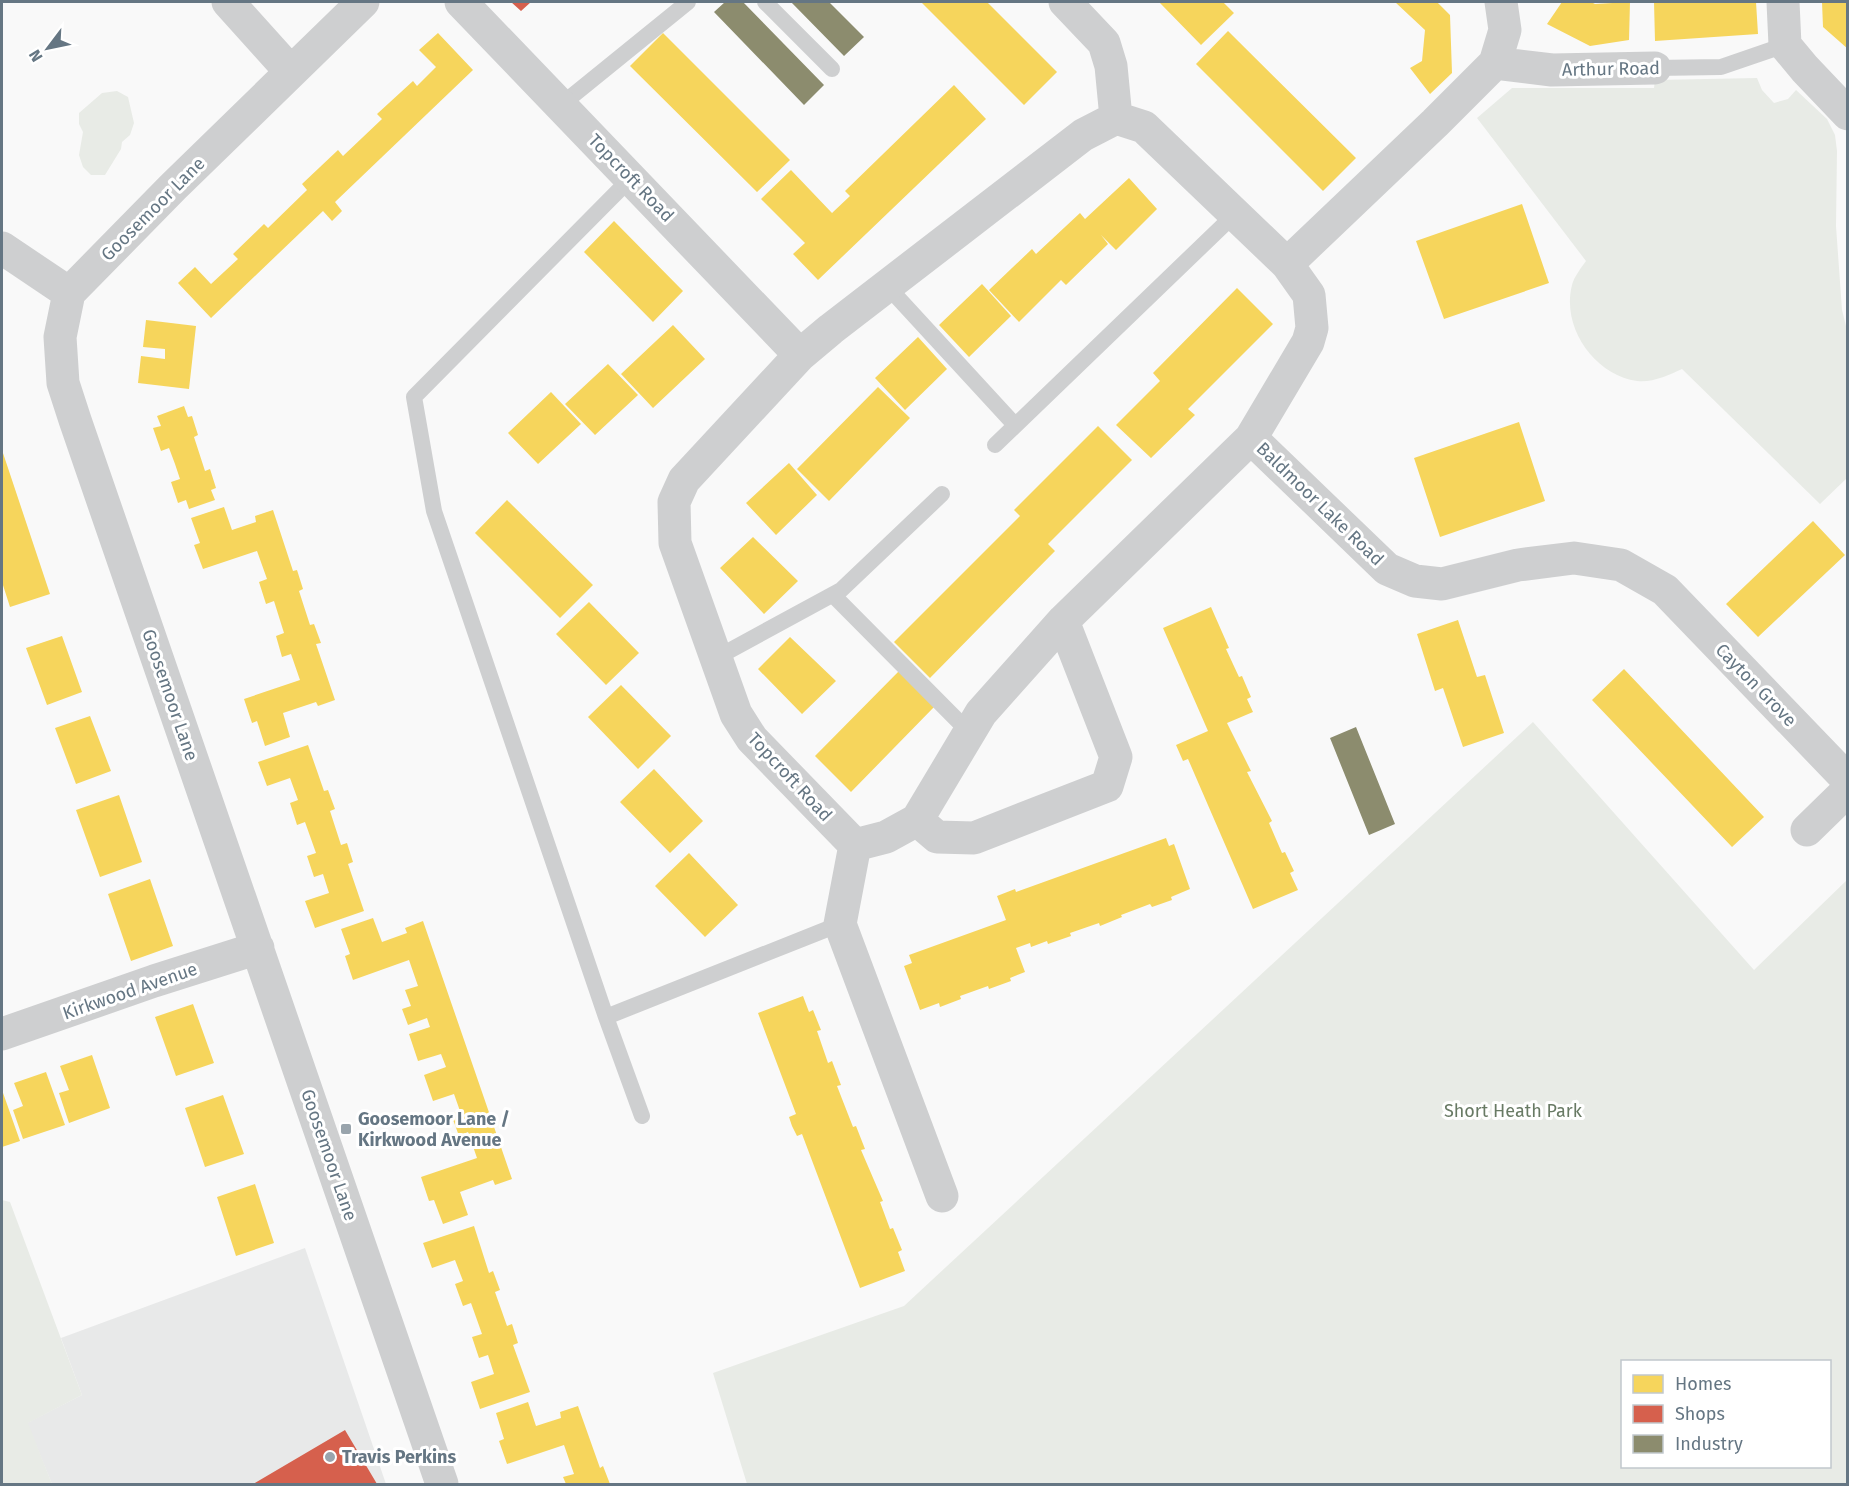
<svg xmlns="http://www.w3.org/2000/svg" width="1849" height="1486" viewBox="0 0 1849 1486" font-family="'Fira Sans',sans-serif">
<rect width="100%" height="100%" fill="#f9f9f9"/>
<!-- built -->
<path fill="#e8e9e9" d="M305,1248L386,1484H52L27,1423L82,1395L61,1338Z"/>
<!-- green -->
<path fill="#e8ebe6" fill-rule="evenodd" d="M1757,78L1762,90L1774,103L1788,99L1796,90L1827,119L1835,135L1837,151L1836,226L1842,310L1847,330V478L1820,504L1682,369C1669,375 1652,383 1637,381C1595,375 1561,328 1572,285C1574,277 1581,268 1586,261L1477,118L1512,88H1654L1655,80Z
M117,91L128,97L134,123L130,135L122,142L121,149L105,175H91L83,167L79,155L83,132L79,124V113L102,93Z
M1533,722L1754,970L1847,880V1484H747L713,1373L904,1306ZM1622,1362H1830V1466H1622Z
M2,1200L10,1202L82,1395L28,1423L52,1484H2Z"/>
<!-- homes -->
<path fill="#f6d55c" d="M921,2H987L1057,72L1024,105Z
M1161,2H1223L1234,13L1201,45L1160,3Z
M1395,2H1437L1450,15L1452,73L1430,94L1410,68L1422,61L1425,30Z
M1562,2H1591L1595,4L1630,2L1629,40L1590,46L1547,24Z
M1654,2H1756L1758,34L1655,41Z
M1822,2H1848V49L1823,27Z
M1228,31L1356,158L1323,191L1196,64Z
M438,33L473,70L335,202L342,211L332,221L323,211L211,318L178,283L195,267L211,284L238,259L233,254L264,224L268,228L307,190L302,184L338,150L343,156L382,119L377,114L413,81L417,86L436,67L419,50Z
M663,33L790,160L757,192L630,66Z
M954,85L986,119L818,280L793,254L805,243L761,199L791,170L832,213L850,196L845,191Z
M1129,178L1157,209L1116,250L1101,235L1108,244L1066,285L1061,280L1019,322L989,290L1032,249L1036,254L1080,213L1085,219Z
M1522,204L1549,283L1444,319L1416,241Z
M614,221L683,291L653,322L584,252Z
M982,284L1011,316L969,357L939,325Z
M1237,288L1273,324L1188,409L1195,415L1151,458L1116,425L1160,381L1153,373Z
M146,320L196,326L189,389L138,383L141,356L165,359V349L143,347Z
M673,325L705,359L653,408L621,374Z
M918,337L947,369L905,410L875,378Z
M608,364L638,395L595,435L565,404Z
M878,387L910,418L829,501L797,469Z
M551,392L581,424L538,464L508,433Z
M184,406L188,417L192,416L198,435L194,437L205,471L210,469L216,488L211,490L215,500L189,509L186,500L178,503L171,482L180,479L175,464L169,448L161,451L153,428L161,426L157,416Z
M1519,422L1545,501L1440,537L1414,458Z
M1098,426L1132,460L1048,544L1055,551L930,678L894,642L1020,516L1014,510Z
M2,450L50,594L10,607L2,582Z
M789,463L817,495L776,535L746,503Z
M507,500L593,585L560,618L475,533Z
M224,507L232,530L256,522L255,516L273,510L293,571L297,570L303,589L299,591L310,625L314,624L321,643L316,644L335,700L318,706L316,702L283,713L290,737L265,746L257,721L252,723L244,699L300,680L291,654L282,657L276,636L284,633L274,601L266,604L259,582L267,579L257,551L203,569L194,545L200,543L191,518Z
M1813,521L1845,555L1758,637L1726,604Z
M753,537L798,581L764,614L720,568Z
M589,602L639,653L606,685L556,634Z
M1211,607L1229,648L1226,649L1239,677L1242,676L1251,697L1247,699L1253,712L1227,723L1251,771L1247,772L1272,821L1269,823L1282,853L1285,852L1294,871L1290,873L1298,890L1253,909L1188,759L1183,761L1176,745L1208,731L1163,628Z
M1458,620L1477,677L1485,675L1504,733L1463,747L1443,688L1435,691L1417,634Z
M62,636L82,692L47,705L26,648Z
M790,637L836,681L802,714L758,669Z
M1624,669L1764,817L1732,847L1592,700Z
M899,671L935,706L851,792L815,756Z
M621,685L671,736L638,769L588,717Z
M90,716L111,771L76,784L55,728Z
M308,745L324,791L328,790L335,809L330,811L341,845L347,843L353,862L348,864L364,911L315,928L305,901L329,893L323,874L314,877L307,856L316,853L305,822L297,825L290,803L298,800L290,778L267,786L258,762Z
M654,769L703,821L670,853L620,802Z
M119,795L142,862L100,877L76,810Z
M1166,838L1169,846L1174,844L1190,889L1171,897L1172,900L1152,907L1150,904L1121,915L1122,917L1100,926L1099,923L1070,933L1071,936L1048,944L1047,941L1031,947L1030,943L1016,948L1025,972L1010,978L1011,981L989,989L988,986L960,996L961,999L940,1007L939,1003L920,1010L904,966L912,963L909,955L1006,920L997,896L1015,889L1016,892Z
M689,853L738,905L705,937L655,886Z
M150,879L173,946L131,961L108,894Z
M373,918L382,942L407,933L405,928L423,921L512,1179L495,1185L493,1180L460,1192L468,1215L443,1224L434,1200L429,1201L421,1177L477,1158L468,1132L459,1136L451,1114L460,1111L454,1094L433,1101L424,1075L446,1067L441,1054L418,1061L409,1034L430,1027L427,1018L408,1025L402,1009L411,1006L405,990L418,986L409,960L353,980L345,956L350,954L341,929Z
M803,996L809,1012L813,1010L821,1030L817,1031L828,1063L832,1061L841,1085L837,1086L853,1127L856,1126L865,1149L861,1150L883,1201L880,1202L890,1229L893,1228L902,1250L898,1252L905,1271L860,1288L802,1134L797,1136L792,1126L789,1117L796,1114L758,1013Z
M193,1004L214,1063L176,1076L155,1017Z
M92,1055L110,1108L69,1123L59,1093L69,1090L60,1066Z
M46,1072L65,1125L23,1139L13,1110L23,1106L14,1083Z
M2,1090L20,1141L2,1147Z
M223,1095L244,1154L205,1167L185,1108Z
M255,1184L274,1243L236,1256L217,1197Z
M474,1226L489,1273L493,1271L500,1290L495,1292L507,1326L512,1324L518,1343L513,1345L530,1392L480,1409L471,1382L494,1374L488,1355L479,1358L472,1337L482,1334L471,1303L463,1306L455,1284L463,1281L455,1260L432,1268L423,1243Z
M528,1402L536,1426L561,1418L560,1412L578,1406L600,1468L603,1466L610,1484H566L563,1477L574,1474L564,1445L507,1464L499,1441L504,1439L496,1413Z"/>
<!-- shops -->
<path fill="#d6604d" d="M511,2H531L521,11Z
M345,1430L377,1484H253Z"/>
<!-- industry -->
<path fill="#8c8c6e" d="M725,2H743L824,85L804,105L714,12Z
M791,2H829L864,37L844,56Z
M1356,727L1395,824L1369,835L1330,738Z"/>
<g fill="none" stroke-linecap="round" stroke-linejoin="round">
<!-- service -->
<path stroke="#cecfd0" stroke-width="16" d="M765,2L832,69
M1655,68L1721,67L1785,45
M561,105L688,2
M631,178L414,397L434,511L606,1017L642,1116
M888,287L1015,425
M995,445L1234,215
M833,595L970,733
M716,658L841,590L942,494
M606,1017L840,924"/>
<!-- minor -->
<path stroke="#cecfd0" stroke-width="33" d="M228,2L291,72
M363,2L173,187L69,293L60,337L63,383L75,420L442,1484
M461,2L800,355
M1065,2L1104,43L1111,66L1116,118
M1501,2L1505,30L1495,63L1552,70L1655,68
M1783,2L1785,45L1805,69L1848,114
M2,248L69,293
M1287,264L1435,123L1495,63
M1251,438L1387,569L1415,581L1442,584L1518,565L1574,558L1621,565L1665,590L1848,780
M917,820L937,837L974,838L1107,786L1116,757L1063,621
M1807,830L1848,790
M855,845L886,837L917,820L981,713L1063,621L1251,438L1308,342L1312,328L1309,295L1287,264L1144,127L1116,118L1083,135L831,329L800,355L684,480L674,502L675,543L736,714L752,739L855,845L840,924L942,1196
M2,1034L154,981L258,948"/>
</g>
<!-- markers -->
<g fill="#99a4ac" stroke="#fff" stroke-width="2">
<rect x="340" y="1123" width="12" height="12" rx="3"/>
<circle cx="330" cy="1457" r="6"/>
</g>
<g text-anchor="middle" stroke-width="6" stroke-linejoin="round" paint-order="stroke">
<!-- street labels -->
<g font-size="18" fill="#657683" stroke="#fff">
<text transform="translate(1611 69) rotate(-1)" y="6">Arthur Road</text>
<text transform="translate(631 178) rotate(46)" y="6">Topcroft Road</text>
<text transform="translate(153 209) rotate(-45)" y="6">Goosemoor Lane</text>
<text transform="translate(1320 504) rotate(44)" y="6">Baldmoor Lake Road</text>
<text transform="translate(1756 685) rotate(46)" y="6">Cayton Grove</text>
<text transform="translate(170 695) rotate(71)" y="6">Goosemoor Lane</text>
<text transform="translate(790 777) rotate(47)" y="6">Topcroft Road</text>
<text transform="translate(130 991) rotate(-19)" y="6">Kirkwood Avenue</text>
<text transform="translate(329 1155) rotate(71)" y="6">Goosemoor Lane</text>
</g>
<!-- park labels -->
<g font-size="18" fill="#687a64" stroke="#fff">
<text x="1513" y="1117">Short Heath Park</text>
</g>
<!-- poi labels -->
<g font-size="18" font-weight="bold" fill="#657683" stroke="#fff" text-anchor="start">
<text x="358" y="1125">Goosemoor Lane /<tspan x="358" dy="21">Kirkwood Avenue</tspan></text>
<text x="342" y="1463">Travis Perkins</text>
</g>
</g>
<!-- border -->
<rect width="1849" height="1486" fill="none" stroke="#657683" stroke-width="6"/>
<!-- legend -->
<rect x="1621" y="1360" width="210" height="108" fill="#ffffff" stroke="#c1c8cd" stroke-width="1.5"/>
<rect x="1633" y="1375" width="30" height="18" fill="#f6d55c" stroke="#c1c8cd" stroke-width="1.5"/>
<text x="1675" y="1390" font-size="18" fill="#657683">Homes</text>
<rect x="1633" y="1405" width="30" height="18" fill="#d6604d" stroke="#c1c8cd" stroke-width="1.5"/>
<text x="1675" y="1420" font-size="18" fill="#657683">Shops</text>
<rect x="1633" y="1435" width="30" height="18" fill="#8c8c6e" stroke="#c1c8cd" stroke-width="1.5"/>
<text x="1675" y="1450" font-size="18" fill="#657683">Industry</text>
<!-- north arrow -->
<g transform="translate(48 48) rotate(238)" stroke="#ffffff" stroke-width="4.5" paint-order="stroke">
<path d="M0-4.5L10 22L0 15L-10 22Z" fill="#657683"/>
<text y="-9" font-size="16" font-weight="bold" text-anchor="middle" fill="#657683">N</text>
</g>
</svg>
